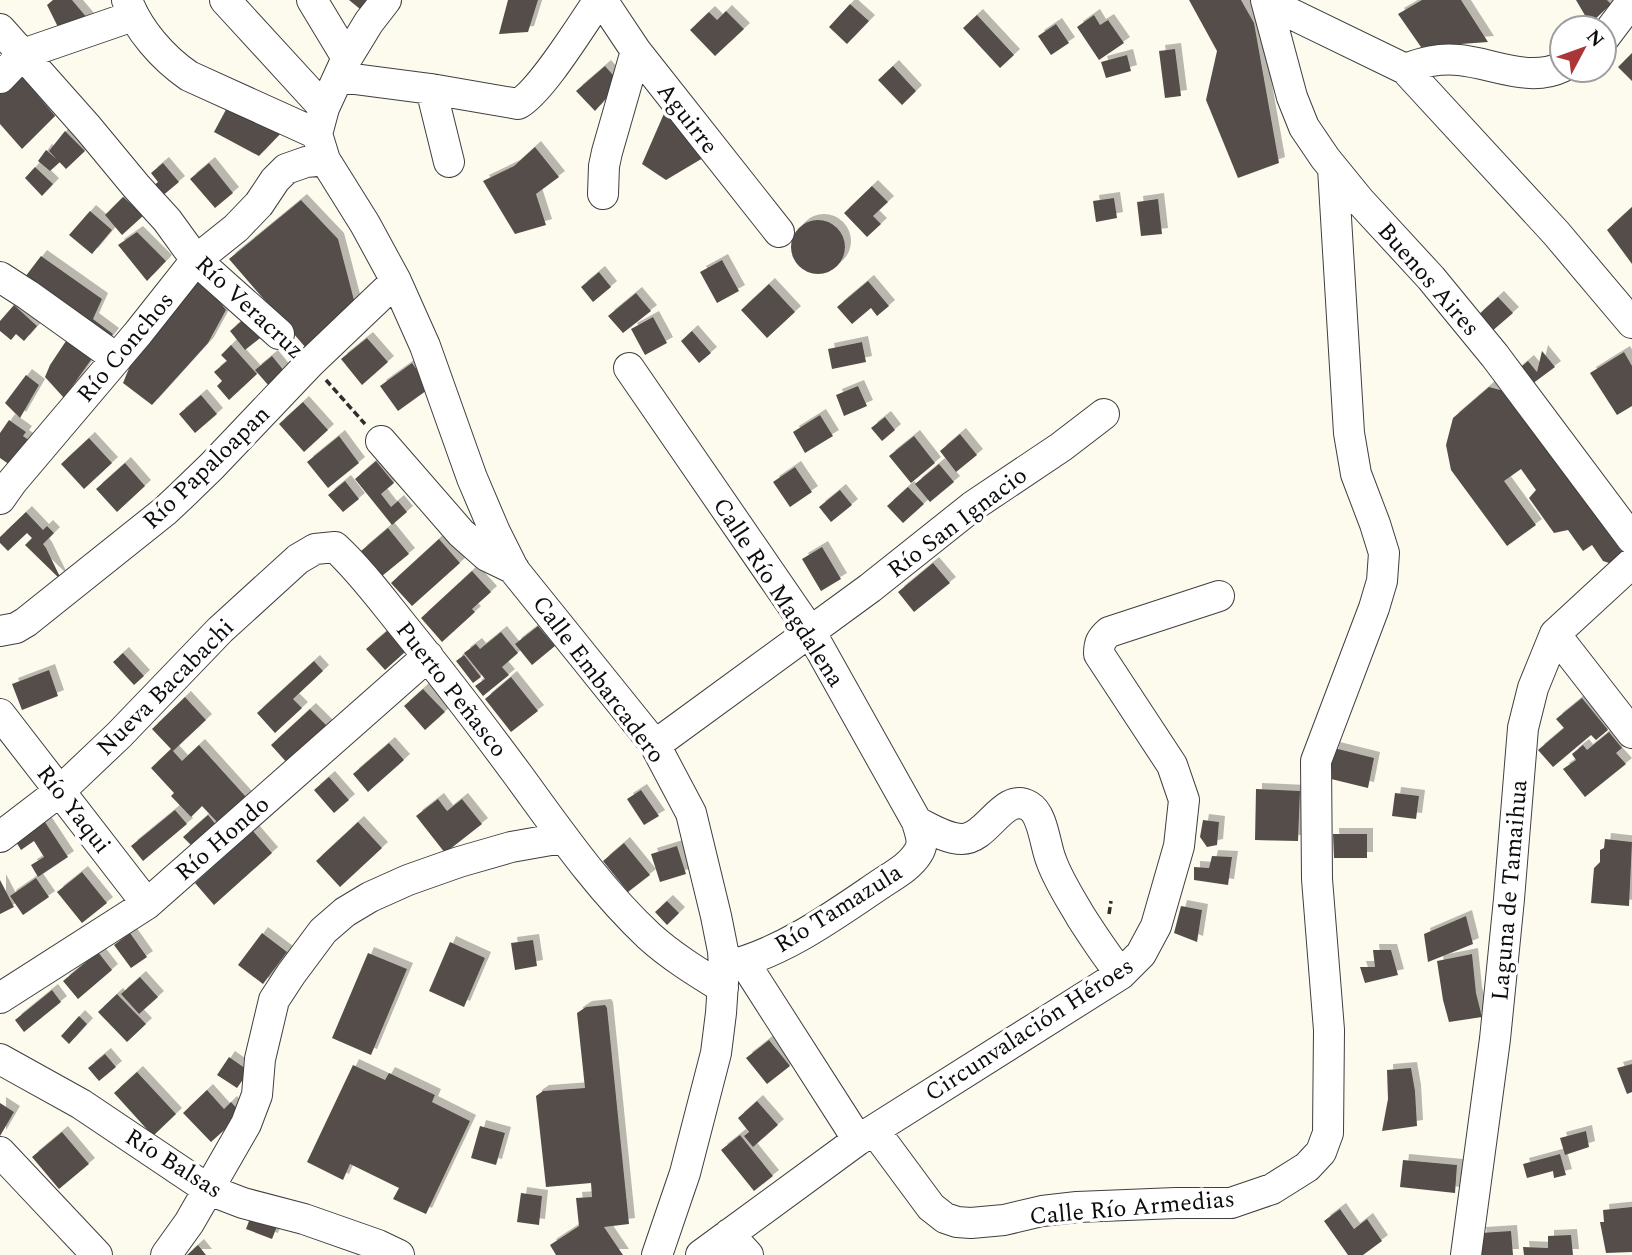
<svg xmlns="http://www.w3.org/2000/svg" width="1632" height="1255" viewBox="0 0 1632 1255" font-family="Spectral,serif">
<defs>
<filter id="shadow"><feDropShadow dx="6" dy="-6" stdDeviation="0" flood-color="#0004"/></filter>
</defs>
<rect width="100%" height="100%" fill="#fdfaee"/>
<!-- building -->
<path fill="#544e4a" filter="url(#shadow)" d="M53,0H72L88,19L59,29L47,5Z
M349,0H367L360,9Z
M508,0H538L528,32L499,34Z
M1189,0H1241L1254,23L1279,163L1238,178L1206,100L1217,51Z
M1422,0H1461L1488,42L1421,47L1398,14Z
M1576,0H1607L1611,4L1590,24Z
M850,4L869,21L847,44L829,27Z
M726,11L744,29L715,56L690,30L709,12L717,20Z
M977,15L1014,55L1000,68L963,28Z
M1094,15L1100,25L1108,20L1124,43L1099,60L1077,27Z
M1056,24L1069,43L1051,55L1038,36Z
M1175,49L1181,96L1165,98L1159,51Z
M1632,53V81L1618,67Z
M1127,55L1131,71L1106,78L1101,62Z
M605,66L620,83L595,111L576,91Z
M893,66L916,91L902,105L878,80Z
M21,75L55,116L22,149L0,124V94Z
M229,104L282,132L259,156L214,132Z
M666,109L703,158L666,180L642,164Z
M65,131L85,151L66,169L49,151Z
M535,147L559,177L536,194L546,225L515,234L483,181L514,166Z
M46,150L60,162L50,171L38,161Z
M163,163L179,182L161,197L152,187L158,182L151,173Z
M209,163L233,193L215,208L190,179Z
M35,167L53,184L42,196L25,178Z
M872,186L888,202L873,216L881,224L867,237L844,213Z
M123,197L144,215L122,235L105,215Z
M1114,198L1117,218L1096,222L1093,201Z
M1158,199L1162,234L1141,236L1137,202Z
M301,200L338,239L354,300L306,348L229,259Z
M1632,207V264L1607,230Z
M90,211L112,230L92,254L69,235Z
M791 247a27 27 0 1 1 54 0a27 27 0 1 1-54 0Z
M137,232L166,261L147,281L118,245Z
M41,256L102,299L93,319L113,334L106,343L25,277Z
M722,260L739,291L717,303L700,272Z
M599,272L611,287L593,302L581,287Z
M201,277L226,310L208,343L152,405L123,383L134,356Z
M868,281L889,306L877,316L871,308L852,324L837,307Z
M769,284L795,312L767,338L741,310Z
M636,293L651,311L623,333L608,316Z
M1498,297L1513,313L1491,332L1477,316Z
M14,305L37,326L24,341L16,334L11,340L0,331V321Z
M253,311L269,331L245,350L230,331Z
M653,317L667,343L645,355L631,329Z
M692,331L711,353L699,363L681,341Z
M68,338L93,357L64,398L45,377L50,365Z
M367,338L388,362L362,385L341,359Z
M862,342L866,362L832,369L828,349Z
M231,345L257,374L229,400L217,386L222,381L214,372L227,361L221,355Z
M1542,351L1555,367L1528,387L1516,371L1528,361L1537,372Z
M1624,352L1632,366V406L1617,415L1590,373Z
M272,356L285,372L269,386L255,370Z
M412,363L430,388L398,411L380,386Z
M26,375L39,385L20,418L5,403Z
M858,386L867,406L844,416L836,395Z
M1489,387L1508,392L1624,555L1612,564L1603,561L1592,545L1583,551L1568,530L1554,533L1529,498L1536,490L1521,469L1504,481L1536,525L1507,546L1451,470L1446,445L1453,418Z
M201,395L217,414L195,433L179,414Z
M303,402L328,430L304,452L279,424Z
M820,415L833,436L805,453L793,432Z
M885,417L895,430L882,441L871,428Z
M9,420L26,432L23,436L30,441L13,467L0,458V433Z
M960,434L977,455L956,472L940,451Z
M339,436L359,463L328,488L307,462Z
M914,436L935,463L911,483L889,456Z
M89,438L112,463L84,489L61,464Z
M376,461L394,483L381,494L391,507L398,501L407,512L392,525L355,479Z
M125,463L145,486L117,512L96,489Z
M939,464L954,482L930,502L915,484Z
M795,467L812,492L790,507L773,482Z
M345,481L359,499L343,512L328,495Z
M908,487L924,504L903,523L887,506Z
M840,490L852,505L831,522L819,507Z
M26,512L43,530L47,526L54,533L43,544L46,548L62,581L25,545L32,538L27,533L8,551L0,543V537Z
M388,528L409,554L382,576L361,551Z
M439,539L460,563L412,606L391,583Z
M822,547L841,579L821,591L802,559Z
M933,563L950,583L914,612L898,592Z
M472,571L491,592L472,609L475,612L442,642L421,618Z
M538,626L555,646L532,665L515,644Z
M387,631L405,652L385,670L366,649Z
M501,632L518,653L502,667L509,675L483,696L475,686L485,679L464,653L476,644L480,649Z
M123,653L144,676L134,685L113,662Z
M464,655L481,677L473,683L456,661Z
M314,661L323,671L293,699L302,708L275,733L257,713Z
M49,670L58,696L22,710L12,684Z
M511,677L538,711L511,732L485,699Z
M423,689L445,712L425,730L404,706Z
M185,697L206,720L173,751L182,761L199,745L246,797L218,823L202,806L191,817L171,796L174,793L151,768L171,749L152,729Z
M1582,698L1608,730L1596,740L1591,735L1553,767L1538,750L1564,728L1556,719Z
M310,709L329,728L289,765L271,745Z
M1609,732L1622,748L1616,753L1626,764L1585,797L1563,769L1576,760L1572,754L1583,745L1587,750Z
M389,743L404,760L368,792L353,774Z
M1334,748L1374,758L1368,788L1327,778Z
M329,777L349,800L334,813L314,790Z
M1256,789L1300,791L1298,841L1255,840Z
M641,790L659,816L644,825L627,799Z
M1395,793L1419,796L1416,819L1392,816Z
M438,799L447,811L462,799L482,824L445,853L416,816Z
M175,810L187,824L143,861L131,846Z
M208,815L217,826L193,847L183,837Z
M41,816L68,857L38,877L31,865L44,857L34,841L21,850L12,835Z
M1203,820L1219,822L1217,845L1207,847L1200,837Z
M358,822L382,848L340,887L316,861Z
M253,831L272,853L214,905L195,883Z
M1333,834H1367V858H1334Z
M1605,839L1632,842L1629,906L1591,903L1594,868L1600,862V850L1604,848Z
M624,843L650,875L628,892L603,861Z
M677,846L686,874L660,882L651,854Z
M1212,856L1232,857L1228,885L1194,880V867L1209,868Z
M82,872L107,903L82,923L57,892Z
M36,878L49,897L23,915L10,896Z
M0,880L14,907L0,914Z
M667,901L679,913L667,925L655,912Z
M1181,906L1202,910L1197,942L1174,933Z
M1466,916L1473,944L1428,962L1424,934Z
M130,933L147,957L131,968L114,945Z
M262,933L287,952L263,984L238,965Z
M533,940L537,966L515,970L511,943Z
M450,942L485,958L464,1007L429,991Z
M1373,950H1391L1398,975L1365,983L1360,967H1375Z
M98,952L112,970L78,999L63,981Z
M368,953L407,969L371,1055L332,1038Z
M1472,954L1476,993L1482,1017L1449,1022L1443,1000L1437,961Z
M140,977L158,997L139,1014L121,994Z
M52,990L61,1002L24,1032L15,1020Z
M117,994L146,1024L127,1042L98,1012Z
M605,1005L607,1008L629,1224L604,1227L623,1255H556L550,1245L579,1226L576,1198L592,1197L591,1183L546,1187L536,1096L543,1091L585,1088L577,1013L586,1007Z
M79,1016L87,1024L69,1044L61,1036Z
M769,1040L790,1066L767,1084L746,1058Z
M105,1054L116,1067L99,1081L88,1068Z
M229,1057L249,1071L237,1088L217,1075Z
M1632,1064V1092L1627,1094L1617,1068Z
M353,1065L385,1080L389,1073L435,1095L432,1102L470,1121L426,1214L393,1199L399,1188L350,1164L343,1180L307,1162Z
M1411,1068L1415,1091L1417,1126L1382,1131L1388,1099L1387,1070Z
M137,1072L176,1114L153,1136L114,1093Z
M207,1090L224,1109L231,1102L242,1114L211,1142L183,1113Z
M757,1101L778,1125L753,1147L744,1136L749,1132L738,1118Z
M0,1103L14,1112L0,1136Z
M480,1126L505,1133L496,1165L471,1158Z
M1586,1131L1589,1147L1565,1155L1560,1138Z
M62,1132L89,1164L59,1189L32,1157Z
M740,1135L773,1176L754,1191L721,1150Z
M1560,1154L1566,1175L1554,1178L1553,1171L1527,1178L1523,1164Z
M1403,1160L1457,1165L1455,1193L1400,1187Z
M521,1193L542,1196L539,1225L517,1222Z
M1632,1207V1252L1606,1253L1600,1222H1604L1603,1210Z
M1340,1209L1354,1229L1367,1219L1382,1241L1363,1255H1348L1324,1221Z
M252,1213L278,1224L272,1239L246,1229Z
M1511,1231L1513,1255H1482L1480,1233Z
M1571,1235L1573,1255H1524L1523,1247L1548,1248V1236Z
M198,1245L206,1255H187Z"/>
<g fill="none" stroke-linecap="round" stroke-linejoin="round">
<defs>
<path id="minor" d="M127,0C138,30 163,58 189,76L317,134
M225,0L324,108
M312,0L347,58
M386,0L369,22L347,58L324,108L317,134L325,160L365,224L396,281L425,346L472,478L495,532L514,570L655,745L691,813L716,916L723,951L724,967L721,1013L716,1053L685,1173L657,1255
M602,0L636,51L779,232
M1266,0L1292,97L1304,127L1325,158L1360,201L1431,278L1495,356L1632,539
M1267,2L1405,69
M0,29L88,128L136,186L167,220L196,260L279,334
M1604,38L1632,1
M1562,67C1529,83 1492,63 1459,60C1439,58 1423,62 1405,69L1556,233L1632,323
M339,77L431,89L518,104C541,92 582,24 599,0
M0,78L23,54L133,16
M431,89L449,162
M603,194L604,166L607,152L636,51
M0,277L28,295L116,358
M629,368L810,631L917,822C920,833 925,843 918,853C909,868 890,877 876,887C829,919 780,954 724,967
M381,441L461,533L487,556L514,569
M0,499L12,482L139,332L196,260L236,228L259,204L275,180L286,169L306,162L325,160
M0,631L16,628L26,622L165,511L181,496L212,466L310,363L396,281
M1555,634L1632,733
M0,714L147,904
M655,745L870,588L973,506L1061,447L1104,414
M917,822C931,829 947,839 962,839C988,839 1003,791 1029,806C1043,814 1045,845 1051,860C1058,880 1070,898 1081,917C1094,937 1106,956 1121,974
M0,837L60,791L119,735L220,630L298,559L315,549L335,547C361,571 382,600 404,627C443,675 481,725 518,775C559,831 598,888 649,936C671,956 697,972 723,988
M744,962L858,1140
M0,998L147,904L428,656
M0,1059L81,1104L209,1190L243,1203L304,1219L378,1245L399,1255
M874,1130L931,1207L945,1218L957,1222L971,1223L1004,1220L1042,1211L1077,1207L1176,1203H1231L1272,1189L1307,1167L1321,1152L1328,1133L1329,1030L1317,879L1316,761L1374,608L1382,581L1384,553L1375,524L1356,474L1349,433L1333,168
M0,1152L97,1255
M729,1234L748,1255
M166,1255L189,1223L246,1124L257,1095L260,1059L274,1000L291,974L323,931L345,912L370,897L408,880L459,862L511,847L562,838
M701,1255L858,1140L1121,974L1141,954L1156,926L1179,846L1184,800L1172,765L1099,654C1099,643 1101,639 1109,632L1219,596
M1466,1255L1495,1039L1509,899L1523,728L1533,688L1555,634L1632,563"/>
</defs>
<!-- minor casing -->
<use href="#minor" stroke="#3f3f3f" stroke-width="32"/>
<!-- path -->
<path stroke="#2e2e2e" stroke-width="3.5" stroke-dasharray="7 3.5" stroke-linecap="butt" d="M326,380L365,424
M1109,914L1111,901"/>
<!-- minor -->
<use href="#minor" stroke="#fff" stroke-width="30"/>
</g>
<g text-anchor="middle" stroke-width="7" stroke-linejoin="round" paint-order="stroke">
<!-- street labels -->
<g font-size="24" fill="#0c0c0c" stroke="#fff">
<text transform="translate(688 118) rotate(52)" y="8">Aguirre</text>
<text transform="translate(1429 279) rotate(49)" y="8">Buenos Aires</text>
<text transform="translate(250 307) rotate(43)" y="8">Río Veracruz</text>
<text transform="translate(125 347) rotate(-50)" y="8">Río Conchos</text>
<text transform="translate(206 467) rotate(-44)" y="8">Río Papaloapan</text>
<text transform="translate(957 522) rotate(-37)" y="8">Río San Ignacio</text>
<text transform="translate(779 592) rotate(57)" y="8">Calle Río Magdalena</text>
<text transform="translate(599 679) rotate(53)" y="8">Calle Embarcadero</text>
<text transform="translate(165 687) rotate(-45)" y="8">Nueva Bacabachi</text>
<text transform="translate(452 689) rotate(52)" y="8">Puerto Peñasco</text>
<text transform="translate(74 809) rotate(52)" y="8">Río Yaqui</text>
<text transform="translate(222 838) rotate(-41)" y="8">Río Hondo</text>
<text transform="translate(1509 890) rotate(-85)" y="8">Laguna de Tamaihua</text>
<text transform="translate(838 908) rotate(-32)" y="8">Río Tamazula</text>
<text transform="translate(1029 1029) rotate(-33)" y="8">Circunvalación Héroes</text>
<text transform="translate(174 1163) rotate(32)" y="8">Río Balsas</text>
<text transform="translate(1132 1207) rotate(-5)" y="8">Calle Río Armedias</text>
</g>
</g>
<!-- north arrow -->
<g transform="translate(1583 49) rotate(49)"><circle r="33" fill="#ffffff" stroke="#9e9e9e" stroke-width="2"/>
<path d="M0-5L12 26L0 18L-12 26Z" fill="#ab3637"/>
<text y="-10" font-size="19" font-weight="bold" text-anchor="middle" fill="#0c0c0c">N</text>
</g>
</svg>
